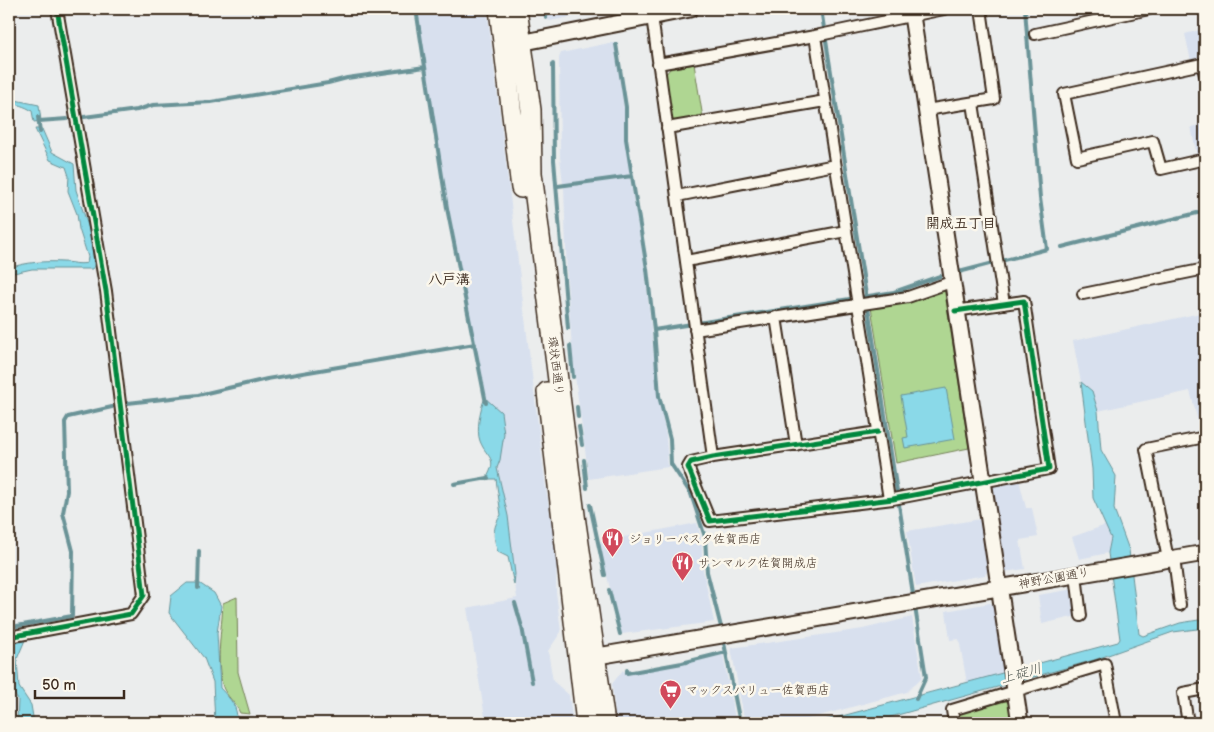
<svg xmlns="http://www.w3.org/2000/svg" width="1214" height="732" viewBox="0 0 1214 732" font-family="'Balsamiq Sans','Klee One',sans-serif">
<rect width="100%" height="100%" fill="#ebeded"/>
<filter id="ink" filterUnits="userSpaceOnUse"><feTurbulence type="fractalNoise" baseFrequency=".02" numOctaves="2"/><feDisplacementMap in="SourceGraphic" scale="10" xChannelSelector="R" yChannelSelector="G"/><feConvolveMatrix kernelMatrix="1 2 1 2 8 2 1 2 1" color-interpolation-filters="sRGB"/></filter>
<g filter="url(#ink)">
<!-- built -->
<path fill="#d8e0ee" d="M417,9H487L546,489L557,552L556,592L561,632L548,651L553,681L569,695L573,723H486L467,608L517,598L500,481L440,160Z
M531,9H611L550,21Z
M1198,9H1205V89L1198,60L1191,61L1185,34L1203,29Z
M614,42L624,108L625,139L630,175L563,184L560,157L559,58L561,53Z
M1205,124V154L1197,156L1191,127Z
M630,178L645,269L658,395L666,435L668,467L589,479L573,362L567,280L564,187Z
M1205,312V431L1201,432L1190,391L1098,411L1092,391L1081,382L1073,341Z
M1019,480L1026,508H1032L1038,537L1020,540L1025,569L1004,572L991,485Z
M981,519L988,570L985,575L916,587L907,531Z
M697,523L702,542V565L714,622L622,634L598,542Z
M1106,525L1111,538L1108,553L1079,559L1072,537Z
M1074,589L1077,616L1042,624L1038,595Z
M990,603L994,605L1004,673L967,683L959,639L950,640L946,611Z
M912,617L922,677L907,692L793,723H745L731,648L863,629Z
M723,655L736,723H616L612,684L623,670L627,675Z"/>
<!-- green -->
<path fill="#afd692" stroke="#758058" d="M694,64L703,118L677,122L671,119L665,75L670,69Z
M944,287L969,448L896,463L871,307Z
M237,597L238,672L250,714L240,713C236,703 226,696 223,687C215,661 222,629 223,603Z
M1001,701H1006L1009,704L1012,723H960L959,716L965,710Z"/>
<!-- water -->
<path fill="#8ad9e8" stroke="#6a9397" d="M9,88L15,100L39,105L41,121L34,122L32,111C24,105 17,106 9,100Z
M35,129H42L52,152L74,164L76,190L91,235L94,266L92,269H32L9,274V268C27,262 44,261 63,262C71,262 79,265 87,263L88,257L79,229L77,214L68,191L69,176L66,167L50,160Z
M1081,382L1092,391L1098,411L1101,450L1116,476L1114,509L1129,550L1139,634L1143,636L1180,623L1205,619V628L1173,632L1094,660L869,723H816L1118,642L1120,639L1108,553L1111,538L1093,498L1092,469Z
M946,388L955,439L905,448L903,438L908,437L901,396Z
M485,398L501,412L504,434L500,460L497,468L508,516L515,574L514,585L508,557L498,552C493,537 492,528 501,515L496,479H486C499,457 487,459 480,441C476,431 480,408 485,398Z
M187,583H199L214,593L221,606L217,633L220,688C231,700 238,706 237,723H215L213,682L204,658L169,613L171,596Z
M25,640L17,659L19,687L31,705L34,723H17L18,700L14,694L9,644Z"/>
<g fill="none" stroke-linecap="round" stroke-linejoin="round">
<!-- stream -->
<path stroke="#6a9397" stroke-width="4" d="M416,9L447,208L486,403
M821,9L914,600
M546,14V18
M616,44L626,107V139L647,269L654,330
M553,64L554,160L568,328
M38,117L40,132
M84,117L137,110L153,105L211,102L328,83L347,78L425,67
M39,121L67,119
M558,186L632,176
M1062,247L1205,211
M959,272L1047,249L1040,198L1025,9
M570,346L573,377
M128,403L198,395L267,379L475,344
M577,407L578,417
M579,427L582,445
M584,460L587,488
M454,484L488,478
M590,505L605,575
M198,588L199,551
M609,590L620,634
M515,603L522,627L532,682
M915,607L926,677L916,699
M17,626L72,616L73,551L63,513L67,491L65,422L68,417L112,407
M722,631L707,572L705,537L691,494L671,464L670,439L659,396L654,330L894,292L940,276
M723,638L740,723
M627,670V673L682,663L726,652"/>
<defs>
<path id="street" d="M651,9L713,457
M1035,34L1149,9
M815,36L889,499
M658,64L815,36L944,9
M1205,75L1202,64L1064,94L1077,158L1153,141L1161,169L1205,159
M973,103L1004,304
M926,110L994,99L981,9
M667,128L825,101
M677,196L835,165
M686,261L846,231
M1083,294L1205,269
M776,317L796,445
M695,330L908,297L951,282
M878,432L713,457L691,462L688,467L710,521L893,499L1049,469L1024,301L955,311
M1174,558L1180,605
M1168,559L1146,449L1205,437
M1076,575L1081,616
M9,637L131,614L144,595L106,291L57,9
M954,723L952,710L1105,664L1116,723
M1188,723L1183,693L1205,689"/>
<path id="secondary" d="M911,9L1020,723
M510,45L690,9
M586,658L1205,553"/>
<path id="highway" d="M499,9L521,188
M517,9L531,110L532,173L576,523L605,723
M547,392L586,723"/>
</defs>
<!-- street casing -->
<use href="#street" stroke="#3b2a1e" stroke-width="14"/>
<!-- secondary casing -->
<use href="#secondary" stroke="#3b2a1e" stroke-width="19"/>
<!-- highway casing -->
<use href="#highway" stroke="#3b2a1e" stroke-width="22"/>
<!-- street -->
<use href="#street" stroke="#fbf7ec" stroke-width="10"/>
<!-- secondary -->
<use href="#secondary" stroke="#fbf7ec" stroke-width="15"/>
<!-- highway -->
<use href="#highway" stroke="#fbf7ec" stroke-width="19"/>
<defs>
<path id="cycleway" d="M878,432L713,457L691,462L688,467L710,521L893,499L1049,469L1024,301L955,311
M9,637L131,614L144,595L106,291L57,9"/>
</defs>
<!-- cycleway casing -->
<use href="#cycleway" stroke="#fbf7ec" stroke-width="8"/>
<!-- cycleway -->
<use href="#cycleway" stroke="#00873e" stroke-width="5"/>
</g>
</g>
<!-- icons -->
<defs>
<symbol id="restaurant-pin" viewBox="-11 -11 22 30"><path d="M0 17L-7.5 6A9.5 9.5 0 1 1 7.5 6Z" fill="#d1495b" stroke="#fbf7ec"/><path d="M-5-6h1v4h1v-4h1v4h1v-4h1v5L-1.5 .5V6h-2V.5L-5-1ZM5-6V6H3V1.5H1.5Q1.5-4 5-6Z" fill="#fff"/></symbol>
<symbol id="supermarket-pin" viewBox="-11 -11 22 30"><path d="M0 17L-7.5 6A9.5 9.5 0 1 1 7.5 6Z" fill="#d1495b" stroke="#fbf7ec"/><path d="M-6-5.5h2.5l.6 2H6L4.5 2H-2.5L-4.4-4H-6ZM-1.5 3.2a1.3 1.3 0 1 0 .1 0ZM3 3.2a1.3 1.3 0 1 0 .1 0Z" fill="#fff"/></symbol>
</defs>
<g fill-rule="evenodd">
<use href="#restaurant-pin" x="600" y="526" width="25" height="34"/>
<use href="#restaurant-pin" x="670" y="550" width="25" height="34"/>
<use href="#supermarket-pin" x="658" y="678" width="25" height="34"/>
</g>
<g text-anchor="middle" stroke-width="5" stroke-linejoin="round" paint-order="stroke">
<!-- street labels -->
<g font-size="12" fill="#3b2a1e" stroke="#fbf7ec">
<text transform="translate(556 366) rotate(83)" y="4">環状西通り</text>
<text transform="translate(1054 578) rotate(-10)" y="4">神野公園通り</text>
</g>
<!-- poi labels -->
<g font-size="12" fill="#3b2a1e" stroke="#fbf7ec" text-anchor="start">
<text x="629" y="543">ジョリーパスタ佐賀西店</text>
<text x="698" y="567">サンマルク佐賀開成店</text>
<text x="686" y="694">マックスバリュー佐賀西店</text>
</g>
<!-- neighbourhood labels -->
<g font-size="14" font-weight="bold" fill="#3b2a1e" stroke="#fbf7ec">
<text x="961" y="228">開成五丁目</text>
<text x="449" y="284">八戸溝</text>
</g>
<!-- water labels -->
<g font-size="14" font-style="italic" fill="#4f5650" stroke="#fbf7ec">
<text transform="translate(1021 673) rotate(-16)" y="5">上碇川</text>
</g>
</g>
<!-- margin -->
<rect width="1214" height="732" fill="none" stroke="#fbf7ec" stroke-width="30"/>
<rect x="15" y="15" width="1184" height="702" fill="none" stroke="#3b2a1e" stroke-width="2" filter="url(#ink)"/>
<!-- scale -->
<path d="M35 690v8h89v-8" fill="none" stroke="#3b2a1e" stroke-width="2.5"/>
<text x="42" y="690" font-size="15" fill="#3b2a1e" stroke="#fbf7ec" stroke-width="4" paint-order="stroke">50 m</text>
</svg>
